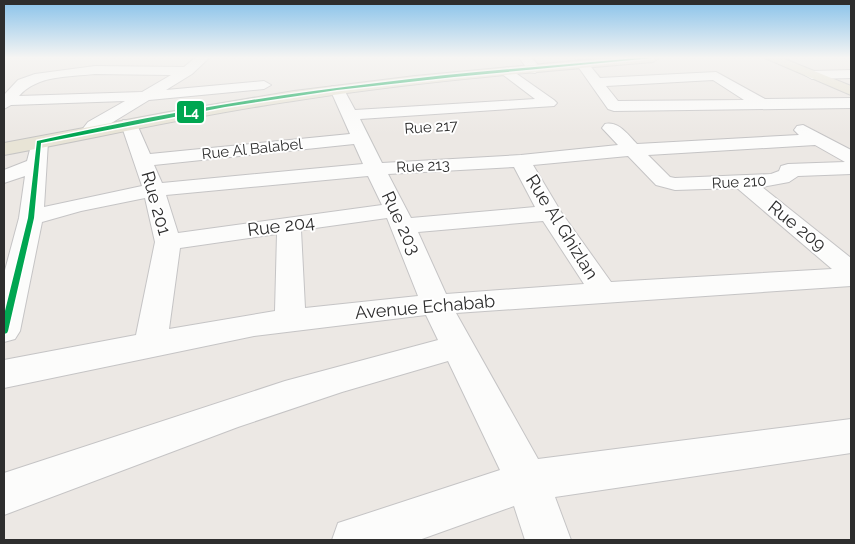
<svg xmlns="http://www.w3.org/2000/svg" width="855" height="544" viewBox="0 0 855 544" font-family="Raleway,sans-serif">
<rect width="100%" height="100%" fill="#ece8e4"/>
<g fill="none" stroke-linecap="round" stroke-linejoin="round">
<defs>
<path id="minor" d="M195,58H209L192,74L166,90L264,81L271,85L264,89L149,100L100,130C95,136 91,137 84,135L81,131L88,122L125,101L11,105L4,109V95L18,80L35,74L95,66L184,67ZM95,74L171,75L142,92L19,96C37,75 69,77 95,74Z
M519,58H532L541,69L535,73L530,72Z
M583,61L587,62L600,78L716,72L765,99L851,98V108L614,111L608,109L577,65ZM713,80L744,100L618,101L606,86Z
M507,67L554,100L557,103L554,106L360,119L382,163L521,155L618,145L602,128L605,124C619,121 628,135 637,144L799,135L794,130L797,126L803,125L851,150V174L798,176L789,182L762,187L851,258V286L456,313L538,459L851,419V453L555,497L571,540H525L514,506L419,540H332L338,523L500,470L448,361L342,392L238,427L4,515V473L285,381L438,340L426,315L254,336L4,388V360L136,335L155,242L145,198L81,211L42,222L20,331L15,339L4,342V274L19,218L25,176L4,183V170L27,161L33,138H45L48,142L44,207L142,186L121,124L123,120H135L150,154L350,134L330,89L332,86H342L355,110L535,99L502,74L500,71ZM354,144L363,164L162,183L154,165ZM815,145L845,162L788,164L781,166L779,171L771,174L675,178L670,177L648,155ZM628,156L656,185L675,190L737,188L832,269L611,282L561,212L533,165ZM514,167L535,207L411,218L388,174ZM368,176L382,205L178,233L166,195ZM387,218L418,296L305,308L301,230ZM543,221L584,284L446,294L418,232ZM277,234L275,311L169,329L180,248Z
M851,70V78L812,79L805,75L812,71Z"/>
<path id="major" d="M606,58H659L653,62C533,72 412,82 293,101C196,115 100,137 4,155V143L169,112L294,91L415,76Z
M765,58H782L851,86V95Z"/>
</defs>
<!-- minor casing -->
<use href="#minor" stroke="#c5c4c5" stroke-width="2"/>
<!-- major casing -->
<use href="#major" stroke="#c6c5c4" stroke-width="2"/>
<!-- minor -->
<use href="#minor" fill="#fcfcfb" fill-rule="evenodd"/>
<!-- major -->
<use href="#major" fill="#e8e4d6" fill-rule="evenodd"/>
<defs>
<path id="bus-1" d="M637,58H653L454,77L337,90L225,107L41,143L34,218L8,331L7,333L4,334V315L28,218L37,141C149,116 263,96 377,83C463,72 550,66 637,58Z"/>
</defs>
<!-- bus-1 casing -->
<use href="#bus-1" stroke="#fff" stroke-width="3"/>
<!-- bus-1 -->
<use href="#bus-1" fill="#00a651" fill-rule="evenodd"/>
</g>
<!-- sky -->
<linearGradient id="sky" x2="0" y2="1"><stop stop-color="#88c2ea"/><stop offset="0.43" stop-color="#f6f5f3"/><stop offset="1" stop-color="#f6f5f3" stop-opacity="0"/></linearGradient>
<rect width="855" height="134" fill="url(#sky)"/>
<g text-anchor="middle" stroke-width="4" stroke-linejoin="round" paint-order="stroke">
<!-- far-street labels -->
<g font-size="15" fill="#2e2e2e" stroke="#fff">
<text transform="translate(431 127) rotate(-4)" y="5">Rue 217</text>
<text transform="translate(252 149) rotate(-6)" y="5">Rue Al Balabel</text>
<text transform="translate(423 166) rotate(-3)" y="5">Rue 213</text>
<text transform="translate(739 182) rotate(-3)" y="5">Rue 210</text>
</g>
<!-- street labels -->
<g font-size="18" fill="#2e2e2e" stroke="#fff">
<text transform="translate(156 203) rotate(74)" y="6">Rue 201</text>
<text transform="translate(401 223) rotate(65)" y="6">Rue 203</text>
<text transform="translate(281 226) rotate(-7)" y="6">Rue 204</text>
<text transform="translate(797 226) rotate(39)" y="6">Rue 209</text>
<text transform="translate(562 227) rotate(58)" y="6">Rue Al Ghizlan</text>
<text transform="translate(425 307) rotate(-5)" y="6">Avenue Echabab</text>
</g>
</g>
<rect stroke="#fff" stroke-width="2" x="176" y="100" width="29" height="24" rx="5" fill="#00a651"/>
<g font-size="14" text-anchor="middle" font-weight="bold" fill="#fff">
<text x="191" y="117">L4</text>
</g>
<!-- border -->
<rect width="855" height="544" fill="none" stroke="#2e2e2e" stroke-width="10"/>
</svg>
